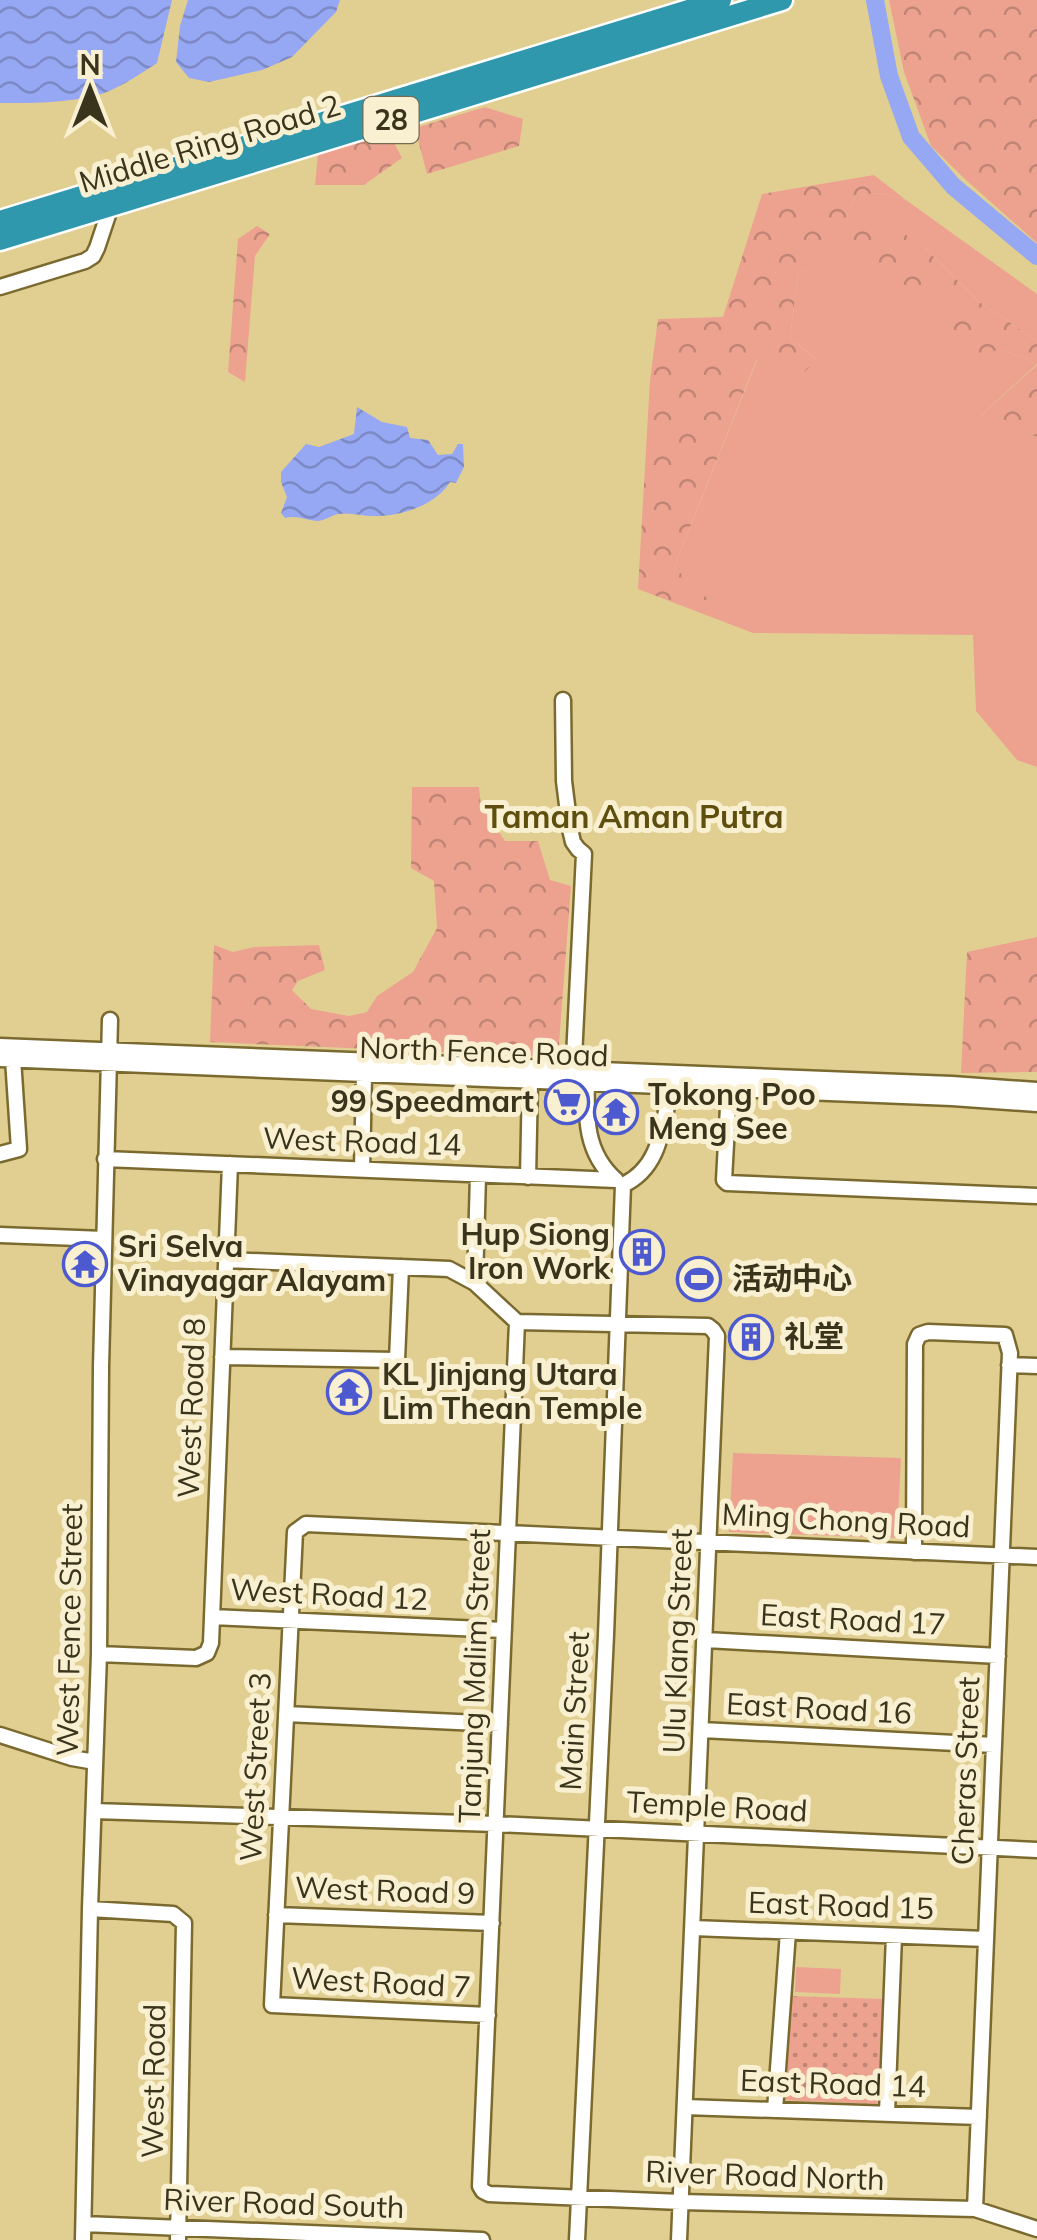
<svg xmlns="http://www.w3.org/2000/svg" width="1037" height="2240" viewBox="0 0 1037 2240" font-family="Mulish,'Noto Sans SC',sans-serif">
<defs>
<pattern id="forest-crowns" width="20" height="18" patternUnits="userSpaceOnUse" patternTransform="scale(2.5)"><rect width="20" height="18" fill="#eda290"/><path d="M2 6a3 3 0 1 1 6 0M12 15a3 3 0 1 1 6 0" fill="none" stroke="#c18575"/></pattern>
<pattern id="park-dots" width="8" height="8" patternUnits="userSpaceOnUse" patternTransform="scale(2.5)"><rect width="8" height="8" fill="#eda290"/><path d="M2 2h.1M6 6h.1" fill="none" stroke="#c18575" stroke-width="1.8" stroke-linecap="round"/></pattern>
<pattern id="water-waves" width="16" height="10" patternUnits="userSpaceOnUse" patternTransform="scale(2.5)"><rect width="16" height="10" fill="#96a7f3"/><path d="M0 5q4-4 8 0t8 0" fill="none" stroke="#7c89c4"/></pattern>
</defs>
<rect width="100%" height="100%" fill="#e1cf92"/>
<!-- grass -->
<path fill="#eda290" d="M881,193L906,200L1037,294V341L978,301L924,247L849,207L857,195Z
M839,248L903,293H943L1001,349L1037,364L980,416L1037,437V767L1017,760L976,711L973,635L753,633L685,607L708,600L674,567L758,358L816,359L790,338L798,274Z
M733,1453L901,1458L897,1538L729,1532Z
M796,1967L841,1969L840,1994L795,1992Z"/>
<!-- forest -->
<path fill="url(#forest-crowns)" d="M889,0H1037V243L966,180L931,146L904,72Z
M485,107L523,119L519,146L427,174L415,128Z
M390,135L402,158L364,185H315L318,153Z
M874,175L906,200L881,193L857,195L849,207L881,218L924,247L978,301L1037,341V364L1001,349L963,360L943,293H903L838,249L798,274L790,338L817,360L800,376L757,359L674,567L709,600L685,607L638,589L650,380L658,319L723,317L762,194Z
M257,226L270,234L255,256L245,382L228,372L238,239Z
M1037,365V437L979,417Z
M412,787H479L481,806L505,841H538L550,880L571,886L558,1057L210,1042L214,945L233,952L254,947L319,945L325,970L298,981L292,990L311,1009L349,1016L367,1012L377,996L413,972L437,928L434,881L411,868Z
M1037,937V1072L961,1073L967,952Z"/>
<!-- park -->
<path fill="url(#park-dots)" d="M789,1996L884,1999L877,2104L781,2100Z"/>
<!-- water -->
<path fill="url(#water-waves)" d="M0,0H172L157,63C138,75 116,91 94,96C64,103 31,103 0,103Z
M188,0H340L336,12L292,57L262,70L209,82L189,78L176,62L180,26Z
M357,407L382,422L407,427L410,438L428,440L438,455L452,454L458,444H463L464,467L456,483L450,482C435,506 399,517 372,516C362,516 350,512 339,514C331,515 325,521 317,521C305,520 297,515 285,518L281,513L287,497L281,482V472L306,444L319,447L354,434Z"/>
<g fill="none" stroke-linecap="round" stroke-linejoin="round">
<!-- river -->
<path stroke="#96a7f3" stroke-width="18" d="M875,0L889,76L911,137L953,186L1037,256"/>
<defs>
<path id="minor" d="M0,287L85,261L93,256L97,248L111,206
M563,700L564,781L570,829L573,842L578,849L584,854L573,1078
M0,1046L952,1084L1037,1090
M0,1059L952,1098L1037,1104
M587,1076C586,1115 584,1152 616,1180
M729,1089L724,1180L727,1183L1037,1196
M0,1154L19,1149L13,1059
M105,1159L616,1180
M362,1170L364,1075
M478,1175L475,1283L517,1322L480,2186L483,2191L489,2194L681,2202L975,2209L1037,2229
M528,1177L530,1082
M623,1185C662,1167 662,1124 671,1087
M0,1235L104,1239
M226,1260L449,1269L475,1283
M517,1322L708,1326L713,1330L717,1336L679,2240
M222,1357L397,1360L401,1267
M1009,1365L1037,1366
M914,1552L915,1344L919,1335L928,1332L1005,1335L1010,1353L975,2209
M212,1617L504,1630
M706,1640L998,1656
M99,1654L196,1658L207,1653L211,1643L230,1164
M286,1714L500,1724
M702,1730L994,1745
M0,1735L72,1758L95,1762
M94,1811L496,1824L1037,1850
M90,1909L173,1914L184,1923L178,2240
M276,1915L492,1923
M693,1928L986,1939
M488,2015L272,2005L295,1532L306,1524L1037,1557
M685,2107L979,2117
M775,2110L788,1932
M887,2113L894,1936
M84,2224L482,2240
M83,2240L90,1909L99,1654L101,1367L110,1020
M577,2240L606,1635L623,1185"/>
<path id="highway" d="M0,221L721,0
M0,240L782,0"/>
</defs>
<!-- minor casing -->
<use href="#minor" stroke="#7b6a2f" stroke-width="19"/>
<!-- highway casing -->
<use href="#highway" stroke="#fff" stroke-width="25"/>
<!-- minor -->
<use href="#minor" stroke="#fff" stroke-width="14"/>
<!-- highway -->
<use href="#highway" stroke="#2f98ad" stroke-width="20"/>
</g>
<!-- icons -->
<defs>
<symbol id="supermarket-ring" viewBox="-11 -11 22 22"><circle r="9.5" fill="#f9f0d2" stroke="#4d59cf" stroke-width="1.5"/><path d="M-6-5.5h2.5l.6 2H6L4.5 2H-2.5L-4.4-4H-6ZM-1.5 3.2a1.3 1.3 0 1 0 .1 0ZM3 3.2a1.3 1.3 0 1 0 .1 0Z" fill="#4d59cf"/></symbol>
<symbol id="temple-ring" viewBox="-11 -11 22 22"><circle r="9.5" fill="#f9f0d2" stroke="#4d59cf" stroke-width="1.5"/><path d="M0-6L5-2H3V0L6.5 2.5H4V6H1.5V3h-3V6H-4V2.5H-6.5L-3 0V-2H-5Z" fill="#4d59cf"/></symbol>
<symbol id="building-ring" viewBox="-11 -11 22 22"><circle r="9.5" fill="#f9f0d2" stroke="#4d59cf" stroke-width="1.5"/><path d="M-4-6H4V6H1V3H-1V6H-4ZM-2.5-4.3h1.7v1.8h-1.7ZM.8-4.3h1.7v1.8H.8ZM-2.5-1h1.7V.8h-1.7ZM.8-1h1.7V.8H.8Z" fill="#4d59cf"/></symbol>
<symbol id="stadium-ring" viewBox="-11 -11 22 22"><circle r="9.5" fill="#f9f0d2" stroke="#4d59cf" stroke-width="1.5"/><path d="M0-5a6.5 5 0 1 0 0 10a6.5 5 0 1 0 0-10ZM-3.5-1.8h7v3.6h-7Z" fill="#4d59cf"/></symbol>
</defs>
<g fill-rule="evenodd">
<use href="#supermarket-ring" x="542" y="1077" width="50" height="50"/>
<use href="#temple-ring" x="591" y="1087" width="50" height="50"/>
<use href="#building-ring" x="617" y="1227" width="50" height="50"/>
<use href="#temple-ring" x="60" y="1239" width="50" height="50"/>
<use href="#stadium-ring" x="674" y="1254" width="50" height="50"/>
<use href="#building-ring" x="726" y="1312" width="50" height="50"/>
<use href="#temple-ring" x="324" y="1367" width="50" height="50"/>
</g>
<g text-anchor="middle" stroke-width="10" stroke-linejoin="round" paint-order="stroke">
<!-- shield labels -->
<rect fill="#f9f0d2" stroke="#746c53" stroke-width="2.5" x="363.5" y="97" width="55" height="46" rx="8"/>
<g font-size="28" font-weight="bold" fill="#3b341c">
<text x="391" y="130">28</text>
</g>
<!-- street labels -->
<g font-size="30" fill="#3b341c" stroke="#f9f0d2">
<text transform="translate(210 144) rotate(-17)" y="10">Middle Ring Road 2</text>
<text transform="translate(484 1052) rotate(2)" y="10">North Fence Road</text>
<text transform="translate(362 1142) rotate(2)" y="10">West Road 14</text>
<text transform="translate(192 1408) rotate(-88)" y="10">West Road 8</text>
<text transform="translate(846 1521) rotate(3)" y="10">Ming Chong Road</text>
<text transform="translate(329 1595) rotate(3)" y="10">West Road 12</text>
<text transform="translate(853 1620) rotate(3)" y="10">East Road 17</text>
<text transform="translate(70 1630) rotate(-89)" y="10">West Fence Street</text>
<text transform="translate(678 1641) rotate(-88)" y="10">Ulu Klang Street</text>
<text transform="translate(475 1676) rotate(-88)" y="10">Tanjung Malim Street</text>
<text transform="translate(819 1709) rotate(3)" y="10">East Road 16</text>
<text transform="translate(575 1711) rotate(-87)" y="10">Main Street</text>
<text transform="translate(256 1767) rotate(-87)" y="10">West Street 3</text>
<text transform="translate(966 1771) rotate(-88)" y="10">Cheras Street</text>
<text transform="translate(717 1807) rotate(3)" y="10">Temple Road</text>
<text transform="translate(385 1891) rotate(2)" y="10">West Road 9</text>
<text transform="translate(841 1906) rotate(2)" y="10">East Road 15</text>
<text transform="translate(381 1983) rotate(3)" y="10">West Road 7</text>
<text transform="translate(154 2081) rotate(-89)" y="10">West Road</text>
<text transform="translate(833 2084) rotate(2)" y="10">East Road 14</text>
<text transform="translate(765 2176) rotate(2)" y="10">River Road North</text>
<text transform="translate(284 2204) rotate(2)" y="10">River Road South</text>
</g>
<!-- poi labels -->
<g font-size="30" font-weight="bold" fill="#3b341c" stroke="#f9f0d2" text-anchor="start">
<text x="648" y="1105">Tokong Poo<tspan x="648" dy="34">Meng See</tspan></text>
<text x="534" y="1112" text-anchor="end">99 Speedmart</text>
<text x="610" y="1245" text-anchor="end">Hup Siong<tspan x="610" dy="34">Iron Work</tspan></text>
<text x="118" y="1257">Sri Selva<tspan x="118" dy="34">Vinayagar Alayam</tspan></text>
<text x="732" y="1289">活动中心</text>
<text x="784" y="1347">礼堂</text>
<text x="382" y="1385">KL Jinjang Utara<tspan x="382" dy="34">Lim Thean Temple</tspan></text>
</g>
<!-- neighbourhood labels -->
<g font-size="32" font-weight="bold" fill="#5f4f0f" stroke="#f9f0d2">
<text x="634" y="828">Taman Aman Putra</text>
</g>
</g>
<!-- north arrow -->
<g transform="translate(90 90)" stroke="#f9f0d2" stroke-width="8" paint-order="stroke">
<path d="M0-8L18 38L0 25L-18 38Z" fill="#3b341c"/>
<text y="-15" font-size="28" font-weight="bold" text-anchor="middle" fill="#3b341c">N</text>
</g>
</svg>
